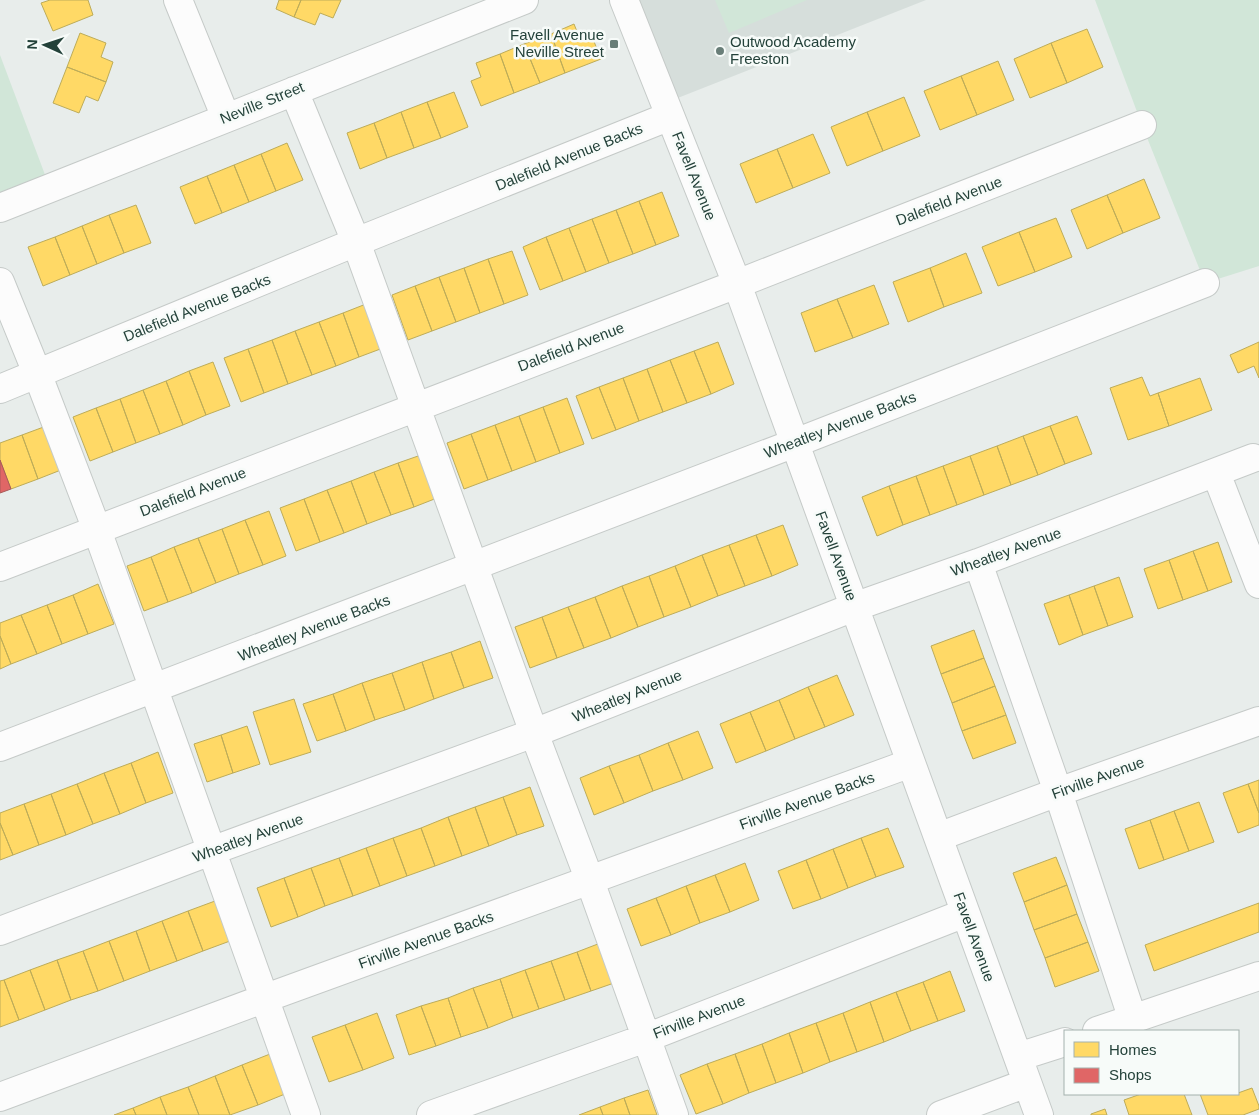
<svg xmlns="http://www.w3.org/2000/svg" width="1259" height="1115" viewBox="0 0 1259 1115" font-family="Arial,sans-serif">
<rect width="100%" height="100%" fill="#e8edeb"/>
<!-- built -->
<path fill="#d6dedb" d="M624,0H926L665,103Z"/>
<!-- green -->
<path fill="#d1e6d8" d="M715,0H807L729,33Z
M1095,0H1259V266L1205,283L1142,125Z
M0,55L50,188L0,208Z"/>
<!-- homes -->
<path fill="#ffd966" stroke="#bdac59" d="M50,0H88L93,15L53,31L41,3Z
M279,0H301L294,17L276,9Z
M301,0H341L333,18L320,13L315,25L294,17Z
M574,24L580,39L591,34L601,59L565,73L551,34Z
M1087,29L1103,67L1067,83L1051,43Z
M80,33L106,43L101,57L113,62L106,82L67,67Z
M551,34L565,73L540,83L524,44Z
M1051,43L1067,83L1030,98L1014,59Z
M524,44L540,83L514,93L500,54Z
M500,54L514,93L481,106L471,81L481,77L476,63Z
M998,61L1014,100L977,115L961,76Z
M67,67L106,82L98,101L86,96L79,113L53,103Z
M961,76L977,115L940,130L924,91Z
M454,92L468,127L441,138L427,102Z
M904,97L920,136L883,151L867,112Z
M427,102L441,138L414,148L401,112Z
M401,112L414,148L387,158L374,123Z
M867,112L883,151L847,166L831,127Z
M374,123L387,158L360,169L347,133Z
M813,134L830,173L793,188L777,149Z
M287,143L303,180L276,191L261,154Z
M777,149L793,188L756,203L740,164Z
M261,154L276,191L249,202L234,165Z
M234,165L249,202L222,213L207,176Z
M207,176L222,213L195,224L180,187Z
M1144,179L1160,218L1123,233L1107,195Z
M662,192L679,236L656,245L639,201Z
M1107,195L1123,233L1087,249L1071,210Z
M639,201L656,245L633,254L616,210Z
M136,205L151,243L124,253L109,215Z
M616,210L633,254L609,263L592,219Z
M109,215L124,253L97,264L82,226Z
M1056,218L1072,257L1035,272L1019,232Z
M592,219L609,263L586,272L569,228Z
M82,226L97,264L70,275L55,237Z
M569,228L586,272L563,281L546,237Z
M1019,232L1035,272L998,286L982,247Z
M55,237L70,275L43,286L28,247Z
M546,237L563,281L540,290L523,247Z
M512,251L528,295L504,304L488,259Z
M966,253L982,293L944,307L930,268Z
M488,259L504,304L480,313L464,268Z
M464,268L480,313L456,322L439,277Z
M930,268L944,307L908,322L893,282Z
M439,277L456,322L432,331L415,286Z
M874,285L889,324L853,338L837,299Z
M415,286L432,331L408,340L392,295Z
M837,299L853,338L815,352L801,313Z
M366,304L383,348L359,357L343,313Z
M343,313L359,357L336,366L319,322Z
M319,322L336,366L312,375L295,331Z
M295,331L312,375L288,384L272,340Z
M272,340L288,384L264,393L248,349Z
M718,342L734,384L711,394L694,351Z
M1259,342V378L1254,366L1238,373L1230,355Z
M248,349L264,393L241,402L224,358Z
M694,351L711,394L687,403L670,360Z
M670,360L687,403L663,412L647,369Z
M213,362L230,406L206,415L189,371Z
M647,369L663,412L639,421L623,378Z
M189,371L206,415L183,425L166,381Z
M1142,377L1150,396L1158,393L1169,426L1128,440L1110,388Z
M623,378L639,421L616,430L599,387Z
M1200,378L1212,410L1169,426L1158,393Z
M166,381L183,425L160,434L143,390Z
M599,387L616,430L592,439L576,396Z
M143,390L160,434L136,443L120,399Z
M567,398L584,444L560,453L543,407Z
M120,399L136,443L113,452L96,408Z
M543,407L560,453L536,462L519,416Z
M96,408L113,452L90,461L73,417Z
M519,416L536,462L512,471L495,425Z
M1077,416L1092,454L1065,464L1050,426Z
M49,425L66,468L38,479L22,435Z
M495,425L512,471L488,480L471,434Z
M1050,426L1065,464L1038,475L1023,436Z
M471,434L488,480L464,489L447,443Z
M22,435L38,479L11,489L0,460V443Z
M1023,436L1038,475L1011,485L997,446Z
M997,446L1011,485L984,495L970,456Z
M421,455L437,498L414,507L398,463Z
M970,456L984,495L957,505L943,466Z
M398,463L414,507L391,515L374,472Z
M943,466L957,505L930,515L916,476Z
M374,472L391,515L367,524L351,481Z
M916,476L930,515L903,525L889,486Z
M351,481L367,524L344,533L327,490Z
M889,486L903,525L877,536L862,497Z
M327,490L344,533L320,542L304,499Z
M304,499L320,542L296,551L280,508Z
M269,511L286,556L263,565L245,520Z
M245,520L263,565L239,574L222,529Z
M783,525L798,565L772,576L756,535Z
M222,529L239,574L216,583L198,538Z
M756,535L772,576L745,586L729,545Z
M198,538L216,583L192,593L174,547Z
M1218,542L1232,582L1208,591L1193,551Z
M729,545L745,586L718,596L702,555Z
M174,547L192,593L168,602L151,557Z
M1193,551L1208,591L1183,600L1169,560Z
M702,555L718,596L691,607L675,566Z
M151,557L168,602L144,611L127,566Z
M1169,560L1183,600L1158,609L1144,569Z
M675,566L691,607L664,617L649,576Z
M649,576L664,617L638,627L622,586Z
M1119,577L1133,617L1108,626L1094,586Z
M98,584L114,624L88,634L73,595Z
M622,586L638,627L611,638L595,597Z
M1094,586L1108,626L1083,635L1069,595Z
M73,595L88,634L62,644L47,605Z
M1069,595L1083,635L1059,645L1044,604Z
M595,597L611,638L584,648L568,607Z
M47,605L62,644L37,654L21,615Z
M568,607L584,648L557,658L542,617Z
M21,615L37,654L11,664L0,636V623Z
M542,617L557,658L530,668L515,627Z
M974,630L984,658L941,674L931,646Z
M0,636L11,664L0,669Z
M480,641L493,678L464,688L451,652Z
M451,652L464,688L434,699L422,662Z
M984,658L995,686L952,703L941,674Z
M422,662L434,699L405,710L392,673Z
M392,673L405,710L375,720L362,683Z
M837,675L854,715L825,727L808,687Z
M362,683L375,720L346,731L333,694Z
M995,686L1006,715L962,731L952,703Z
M808,687L825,727L795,739L779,700Z
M333,694L346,731L317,741L303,704Z
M294,699L311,752L270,765L253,712Z
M779,700L795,739L766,751L750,712Z
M750,712L766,751L736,763L720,724Z
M1006,715L1016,743L973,759L962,731Z
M247,726L260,764L233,773L221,735Z
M698,731L713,768L683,780L668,743Z
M221,735L233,773L207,782L194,744Z
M668,743L683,780L653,791L639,755Z
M158,752L173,793L146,803L131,763Z
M639,755L653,791L624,803L609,766Z
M131,763L146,803L120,814L104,773Z
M609,766L624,803L594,815L580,778Z
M104,773L120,814L93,824L77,784Z
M1259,780V813L1248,784Z
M77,784L93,824L66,835L51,794Z
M1248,784L1259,813V825L1238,833L1223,793Z
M530,787L544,826L517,835L503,797Z
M51,794L66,835L39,845L24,804Z
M503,797L517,835L489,846L475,807Z
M1199,802L1214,842L1189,851L1174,811Z
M24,804L39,845L13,855L0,823V813Z
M475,807L489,846L462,856L448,817Z
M1174,811L1189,851L1164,860L1150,820Z
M448,817L462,856L435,866L421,828Z
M1150,820L1164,860L1139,869L1125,829Z
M0,823L13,855L0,860Z
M421,828L435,866L407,876L393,838Z
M888,828L904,867L876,877L861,838Z
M393,838L407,876L380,886L366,848Z
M861,838L876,877L848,888L833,849Z
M366,848L380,886L353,896L339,858Z
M833,849L848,888L821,899L806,860Z
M1056,857L1067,885L1024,902L1013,873Z
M339,858L353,896L325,906L311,868Z
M806,860L821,899L793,909L778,871Z
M745,863L759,900L730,912L715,875Z
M311,868L325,906L298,917L284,878Z
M715,875L730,912L700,923L686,886Z
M284,878L298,917L271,927L257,888Z
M1067,885L1077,914L1034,930L1024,902Z
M686,886L700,923L671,935L656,898Z
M656,898L671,935L641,946L627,909Z
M215,901L230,941L203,951L188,911Z
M1259,903V932L1154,971L1145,945Z
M188,911L203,951L177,961L162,921Z
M1077,914L1088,942L1045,958L1034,930Z
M162,921L177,961L150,971L136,931Z
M136,931L150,971L124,981L109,941Z
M109,941L124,981L98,991L83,951Z
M603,942L617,982L591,991L577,952Z
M1088,942L1099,971L1055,987L1045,958Z
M83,951L98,991L71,1000L57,960Z
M577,952L591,991L565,1000L551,961Z
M57,960L71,1000L45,1010L30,970Z
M551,961L565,1000L539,1009L525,970Z
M30,970L45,1010L19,1020L4,980Z
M525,970L539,1009L513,1018L500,979Z
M950,971L965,1011L938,1021L923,982Z
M500,979L513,1018L488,1028L473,988Z
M4,980L19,1020L0,1027V981Z
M923,982L938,1021L911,1031L896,992Z
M473,988L488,1028L461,1037L448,998Z
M896,992L911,1031L884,1042L870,1002Z
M448,998L461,1037L436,1046L421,1006Z
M870,1002L884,1042L857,1052L843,1013Z
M421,1006L436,1046L409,1055L396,1015Z
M377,1013L394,1058L363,1070L345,1025Z
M843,1013L857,1052L830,1062L816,1023Z
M816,1023L830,1062L803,1073L789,1033Z
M345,1025L363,1070L329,1082L312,1037Z
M789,1033L803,1073L776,1083L762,1044Z
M762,1044L776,1083L749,1093L735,1054Z
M270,1054L285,1094L258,1105L242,1065Z
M735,1054L749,1093L723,1104L707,1064Z
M707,1064L723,1104L696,1114L680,1075Z
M242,1065L258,1105L230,1115L215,1076Z
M215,1076L230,1115H199L188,1087Z
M188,1087L199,1115H167L160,1097Z
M1252,1088L1259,1106V1109L1243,1115H1208L1200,1094H1238V1093Z
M648,1090L657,1115H630L624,1098Z
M1141,1094H1184L1192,1115H1129L1124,1100Z
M160,1097L167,1115H136L133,1108Z
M624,1098L630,1115H603L600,1107Z
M600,1107L603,1115H579Z
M133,1108L136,1115H114Z
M1105,1109L1107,1115H1091V1114Z"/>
<!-- shops -->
<path fill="#e06666" stroke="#a85b59" d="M0,460L11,489L0,493Z"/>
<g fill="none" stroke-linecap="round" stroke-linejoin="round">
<defs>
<path id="minor" d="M178,0L226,118
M624,0L737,284L1039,1115
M294,91L356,242L534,733L590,881L674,1115
M0,208L524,0
M0,282L37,373L97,530L306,1115
M0,389L356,242L670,116
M1216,473L1259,584
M978,563L1058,792L1133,1020
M0,567L737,284L1142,125
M0,747L795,443L1205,283
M938,837L1058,792L1259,721
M0,931L211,851L534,733L854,607L978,563L1253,458
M1097,1031L1259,976
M1018,1057L1065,1042
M0,1097L263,999L911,763
M431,1115L646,1038L965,913
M941,1115L1027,1083"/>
</defs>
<!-- minor casing -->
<use href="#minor" stroke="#c5cac8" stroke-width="30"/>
<!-- minor -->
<use href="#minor" stroke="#fcfcfc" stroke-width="28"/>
</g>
<!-- markers -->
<g fill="#697e78" stroke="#f7fbf9" stroke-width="2">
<rect x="609" y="39" width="10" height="10" rx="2.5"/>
<circle cx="720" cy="51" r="5"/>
</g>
<g text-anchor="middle" stroke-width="5" stroke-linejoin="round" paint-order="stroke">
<!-- poi labels -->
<g font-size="15" fill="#24423a" stroke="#f7fbf9" text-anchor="end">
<text x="604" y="40">Favell Avenue<tspan x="604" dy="17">Neville Street</tspan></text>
<text x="730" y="47" text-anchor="start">Outwood Academy<tspan x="730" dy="17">Freeston</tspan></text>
</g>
<!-- street labels -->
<g font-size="15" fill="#24423a" stroke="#f7fbf9">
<text transform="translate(262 103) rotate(-22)" y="5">Neville Street</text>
<text transform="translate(569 157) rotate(-22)" y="5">Dalefield Avenue Backs</text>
<text transform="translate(694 176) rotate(68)" y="5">Favell Avenue</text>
<text transform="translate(949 201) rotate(-21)" y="5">Dalefield Avenue</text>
<text transform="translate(197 308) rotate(-22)" y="5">Dalefield Avenue Backs</text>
<text transform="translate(571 347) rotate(-21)" y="5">Dalefield Avenue</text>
<text transform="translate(840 425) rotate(-21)" y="5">Wheatley Avenue Backs</text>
<text transform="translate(193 492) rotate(-21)" y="5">Dalefield Avenue</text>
<text transform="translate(1006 552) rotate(-20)" y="5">Wheatley Avenue</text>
<text transform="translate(836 556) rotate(70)" y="5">Favell Avenue</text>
<text transform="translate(314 628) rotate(-21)" y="5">Wheatley Avenue Backs</text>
<text transform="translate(627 696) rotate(-22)" y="5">Wheatley Avenue</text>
<text transform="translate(1098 778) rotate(-20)" y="5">Firville Avenue</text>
<text transform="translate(807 801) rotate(-20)" y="5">Firville Avenue Backs</text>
<text transform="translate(248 838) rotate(-20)" y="5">Wheatley Avenue</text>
<text transform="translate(974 937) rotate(70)" y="5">Favell Avenue</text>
<text transform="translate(426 940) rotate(-20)" y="5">Firville Avenue Backs</text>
<text transform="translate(699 1017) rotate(-21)" y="5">Firville Avenue</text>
</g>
</g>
<!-- legend -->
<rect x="1064" y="1030" width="175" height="65" fill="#f7fbf9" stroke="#a3b1ad"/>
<rect x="1074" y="1042" width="25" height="15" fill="#ffd966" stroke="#a3b1ad"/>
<text x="1109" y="1055" font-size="15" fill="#24423a">Homes</text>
<rect x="1074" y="1068" width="25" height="15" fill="#e06666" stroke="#a3b1ad"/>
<text x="1109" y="1080" font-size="15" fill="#24423a">Shops</text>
<!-- north arrow -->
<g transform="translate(45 45) rotate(273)" stroke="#f7fbf9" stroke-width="4" paint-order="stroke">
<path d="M0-4L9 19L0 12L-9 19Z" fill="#24423a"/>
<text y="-8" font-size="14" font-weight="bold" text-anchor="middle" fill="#24423a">N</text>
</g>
</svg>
